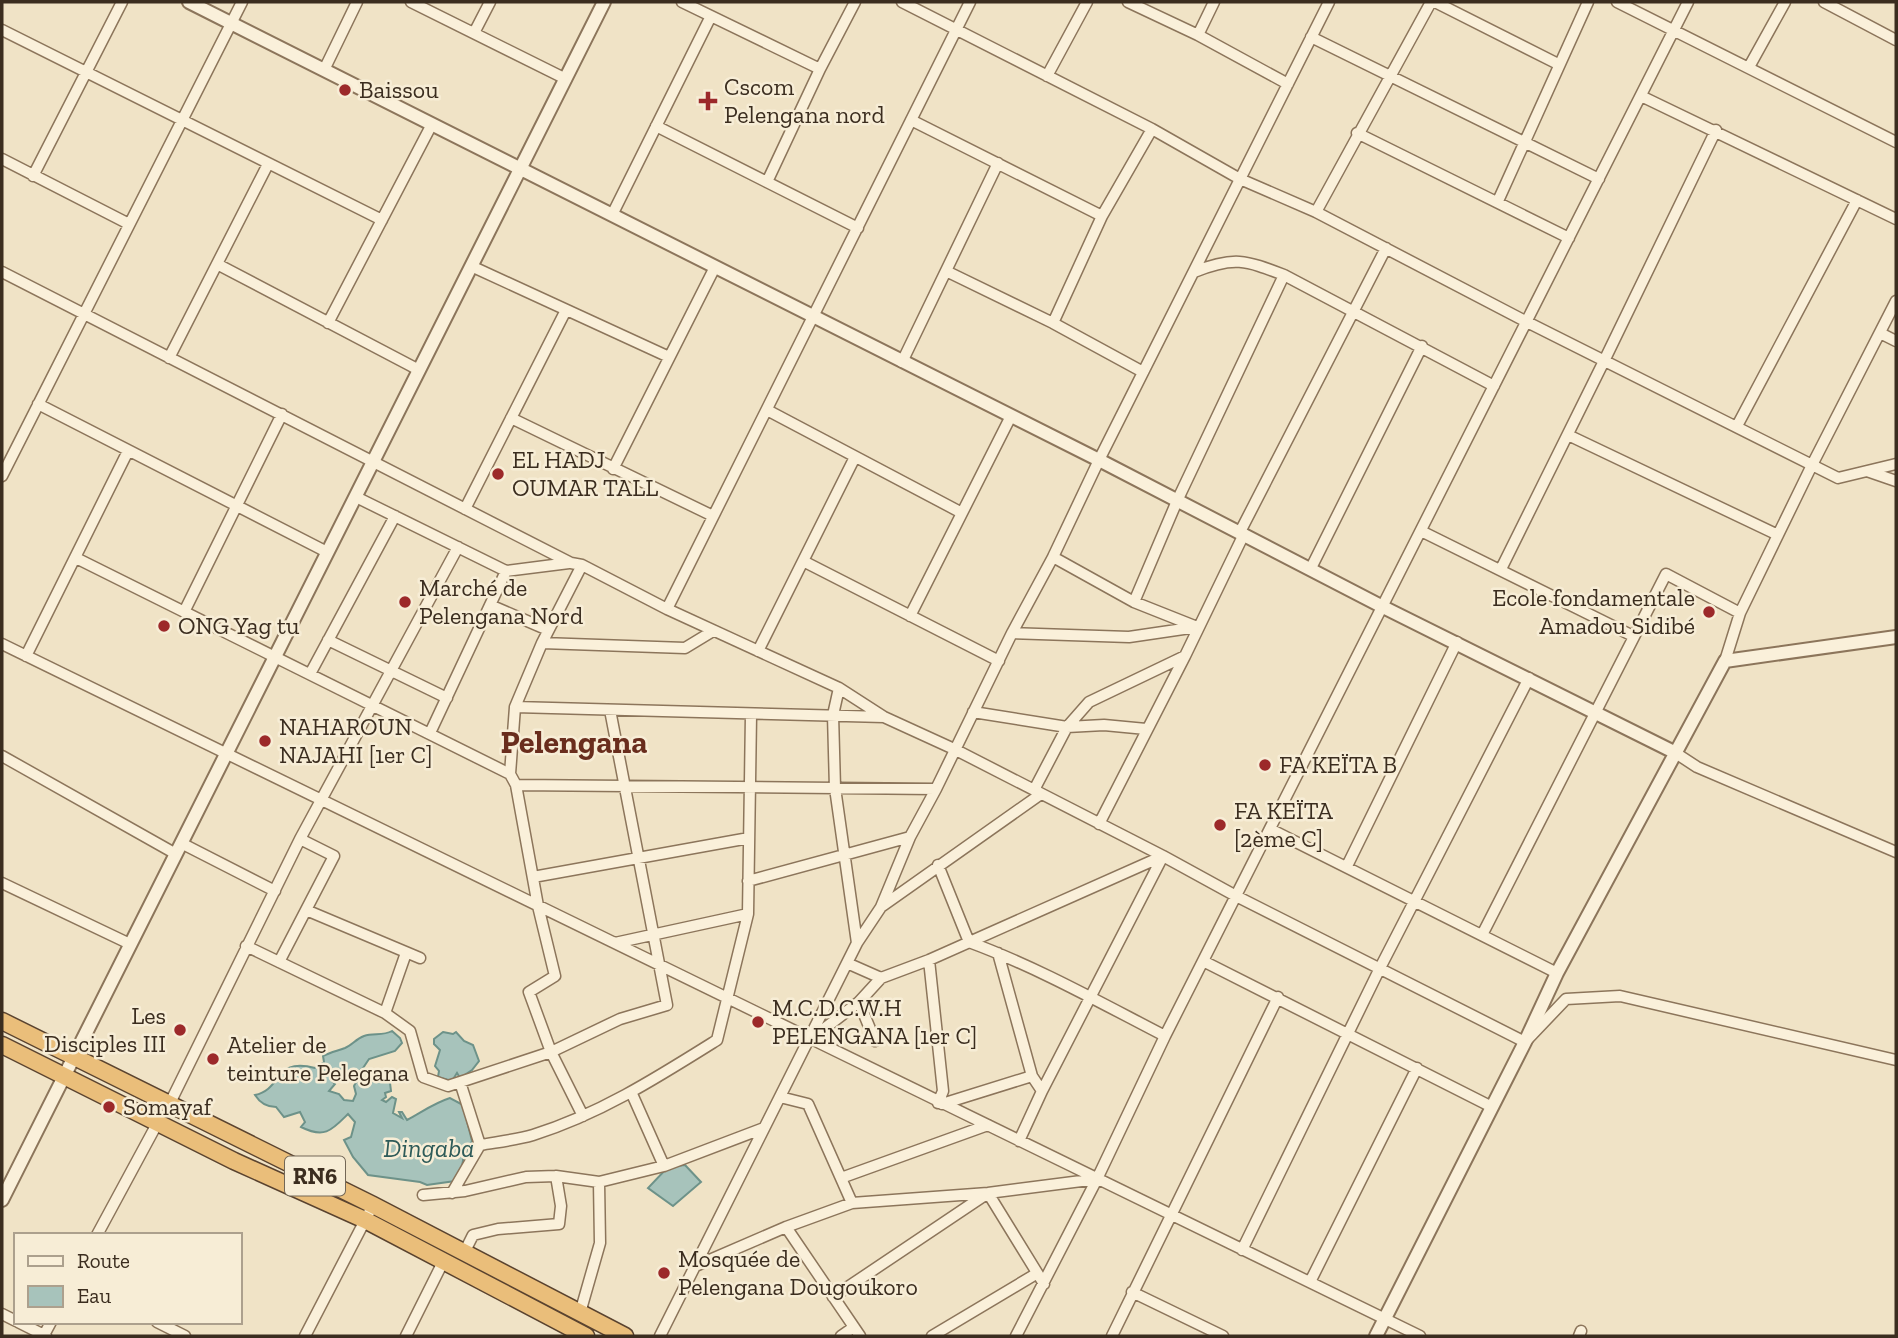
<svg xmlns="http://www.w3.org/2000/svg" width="1898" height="1338" viewBox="0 0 1898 1338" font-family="'Zilla Slab',serif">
<rect width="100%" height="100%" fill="#f0e3c6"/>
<!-- water -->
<path fill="#a7c3bb" stroke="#6d9289" stroke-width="2" d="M392,1031L400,1038L402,1043L395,1051L369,1059L363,1068L348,1079L332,1081L335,1084L329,1091L339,1094L344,1100L353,1101L356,1094L354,1086L356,1082L379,1081L385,1078L390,1083L391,1091L385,1093L386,1097L382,1100L386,1102L392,1097L396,1099L393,1113L402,1118L399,1112H402L407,1120C422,1112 434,1103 450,1098L463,1105L472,1141L467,1153L464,1154L461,1173L455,1181L427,1185L420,1182L368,1175L353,1157L344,1140L351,1137L355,1122L348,1114C332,1130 325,1139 301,1127L305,1122L300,1112L284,1117L276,1107C266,1107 260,1103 255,1095C283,1089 274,1057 315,1068L324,1062L323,1056C331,1052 337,1051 345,1048C352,1045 356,1039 364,1036C374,1033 383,1036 392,1031Z
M443,1032L453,1034L456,1032L464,1041L473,1045L479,1061L472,1070L460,1078L457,1073L452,1081L438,1077L439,1071L435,1066L440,1050L434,1044V1039Z
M685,1165L701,1182L673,1206L648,1188L668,1167Z"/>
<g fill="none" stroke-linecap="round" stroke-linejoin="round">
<defs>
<path id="minor" d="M411,2L566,79
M682,2L820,69
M902,2L1152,129L1240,179L1316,212L1527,322L1838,478L1896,464
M1128,2L1198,35L1288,84
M1435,2L1558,64
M1617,2L1896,142
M1824,2L1896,40
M2,30L382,220
M474,33L490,2
M1198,35L1214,2
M1311,37L1599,179
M1749,67L1785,2
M324,70L357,2
M1047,76L1087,2
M1641,96L1896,219
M911,120L1102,216
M656,126L858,228
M1357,133L1569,238
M2,159L129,224
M33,176L122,2
M767,182L820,69L855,2
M1498,201L1588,2
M1316,212L1431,2
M612,215L711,16
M217,264L419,370
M471,266L669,357
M946,271L1053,323L1143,372
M2,272L571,563L582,565L667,609L839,688L884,717L954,749L1163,856L1236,896L1525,1042L1566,999L1620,996L1896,1060
M1194,272C1234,256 1245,260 1284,275L1494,386
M328,323L432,124
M1053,323L1102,216L1152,129
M1880,333L1896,341
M169,358L268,164
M902,362L998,163
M38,404L327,552
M767,410L962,513
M511,418L713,516
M1737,426L1857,200
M1568,435L1778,535
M613,469L715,267
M1867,471L1896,481
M2,476L242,2
M356,497L506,571L569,563
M465,509L566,310
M1421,531L1633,636
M1240,532L1386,248
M1053,557L1134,602L1197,627
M76,558L510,774
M803,561L999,661
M582,565L542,643L515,707L510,774L516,785L538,906L555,976L529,992L551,1052L583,1116
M1311,568L1422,346
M1501,569L1605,359L1716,130
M1134,602L1177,501L1284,275
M490,605L548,630
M667,609L970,2
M184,612L282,414
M910,616L1011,416
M1012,633L1129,637L1197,627
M328,640L447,698
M542,643L685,648L713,631
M2,644L1420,1336
M758,651L855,457
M26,656L128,451
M1725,661L1740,613L1812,465L1896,301
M310,674L395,516
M839,688L833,715L835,788L857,943
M515,707L884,717
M973,712L1067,727L1104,725L1146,729
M430,733L506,571
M1674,752L1697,767L1896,852
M2,756L176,854
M516,785L936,789
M1034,790L1067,727L1089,702L1185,656
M1099,824L1185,656L1244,534
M1270,829L1557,973
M181,843L275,891
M938,865L969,942C1037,967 1101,1003 1165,1036
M1347,866L1457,642
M533,877L749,838
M748,881L910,837
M2,883L130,944
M881,907L1041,794
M306,910L420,958
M1482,935L1666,574L1740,613
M615,943L748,914
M246,946L385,1013
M406,953L385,1013L410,1031L423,1077L448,1086L551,1052L620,1019L667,1005L610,710
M998,953L1032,1076L1042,1091
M929,960L943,1091L938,1103
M1203,961L1492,1107
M279,962L334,856L300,839
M847,963L881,978
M859,1002L875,1041
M812,1038L859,1002L881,978L929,960L1163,856
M632,1094L664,1166
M780,1097L808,1104L852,1203
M942,1104L1032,1076
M169,1105L300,839L458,547
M1019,1141L1042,1091L1163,856
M480,1145C497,1142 516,1140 533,1135C600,1114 658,1077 717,1040L748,914L751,715
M841,1178L988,1125
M452,1193L480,1145L460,1082
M423,1195L465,1191L526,1177L556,1176L599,1182L664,1166L764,1128
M786,1227L860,1336
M97,1235L158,1122
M1242,1250L1380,968L1529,678
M464,1253L473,1235L498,1229L559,1224L561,1206L556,1176
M698,1265L786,1227L852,1203L988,1193L1097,1179
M1310,1282L1417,1068
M1132,1292L1223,1336
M833,1297L988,1193L1044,1284
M580,1313L600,1243L599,1182
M2,1314L16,1321
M18,1322L46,1336
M157,1322L185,1336
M44,1335L51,1322
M305,1336L373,1205
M406,1336L444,1260
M660,1336L857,943L881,907L910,837L936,789L1012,633L1053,557L1099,460L1329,2
M841,1336L854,1327
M932,1336L1036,1274
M1016,1336L1097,1179L1165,1036L1688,2
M1112,1336L1278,997
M1579,1336L1581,1331"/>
<path id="tertiary" d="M189,2L1099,460L1383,607L1674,752
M2,1200L604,2
M1376,1336L1525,1042L1557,973L1725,661L1896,637"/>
<path id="trunk" d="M2,1021L373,1205L625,1336
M2,1045L234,1161L365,1220L586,1336"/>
</defs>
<!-- minor casing -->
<use href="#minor" stroke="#8c755b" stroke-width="13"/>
<!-- tertiary casing -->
<use href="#tertiary" stroke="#8c755b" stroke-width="16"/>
<!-- trunk casing -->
<use href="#trunk" stroke="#5a432f" stroke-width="19"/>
<!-- minor -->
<use href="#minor" stroke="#faf0da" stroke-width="10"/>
<!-- tertiary -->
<use href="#tertiary" stroke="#faf0da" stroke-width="12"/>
<!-- trunk -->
<use href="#trunk" stroke="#eabe7a" stroke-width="16"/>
</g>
<!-- markers -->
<g fill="#9c292a" stroke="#f7edd6" stroke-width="2.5">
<circle cx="345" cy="90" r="7"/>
<path d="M704.5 90.5h7v7h7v7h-7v7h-7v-7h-7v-7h7z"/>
<circle cx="498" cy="474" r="7"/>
<circle cx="405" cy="602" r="7"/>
<circle cx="1709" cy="612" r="7"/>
<circle cx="164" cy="626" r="7"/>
<circle cx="265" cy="741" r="7"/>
<circle cx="1265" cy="765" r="7"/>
<circle cx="1220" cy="825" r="7"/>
<circle cx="758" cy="1022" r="7"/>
<circle cx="180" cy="1030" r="7"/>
<circle cx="213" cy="1059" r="7"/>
<circle cx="109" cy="1107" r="7"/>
<circle cx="664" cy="1273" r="7"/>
</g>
<g text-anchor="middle" stroke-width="5" stroke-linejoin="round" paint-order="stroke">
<!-- shield labels -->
<rect fill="#f7edd6" stroke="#736756" stroke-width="2" x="285" y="1156.5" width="60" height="39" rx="5"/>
<g font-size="23" font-weight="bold" fill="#3b2d1f">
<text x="315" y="1184">RN6</text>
</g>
<!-- poi labels -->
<g font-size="24" fill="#3b2d1f" stroke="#f7edd6" text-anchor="start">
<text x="724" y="95">Cscom<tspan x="724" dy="28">Pelengana nord</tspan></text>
<text x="359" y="98">Baissou</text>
<text x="512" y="468">EL HADJ<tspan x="512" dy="28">OUMAR TALL</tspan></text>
<text x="419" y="596">Marché de<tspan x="419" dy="28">Pelengana Nord</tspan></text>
<text x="1695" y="606" text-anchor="end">Ecole fondamentale<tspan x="1695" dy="28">Amadou Sidibé</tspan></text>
<text x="178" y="634">ONG Yag tu</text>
<text x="279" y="735">NAHAROUN<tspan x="279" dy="28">NAJAHI [1er C]</tspan></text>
<text x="1279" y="773">FA KEÏTA B</text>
<text x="1234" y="819">FA KEÏTA<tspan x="1234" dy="28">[2ème C]</tspan></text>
<text x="772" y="1016">M.C.D.C.W.H<tspan x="772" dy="28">PELENGANA [1er C]</tspan></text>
<text x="166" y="1024" text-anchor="end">Les<tspan x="166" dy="28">Disciples III</tspan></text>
<text x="227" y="1053">Atelier de<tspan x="227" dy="28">teinture Pelegana</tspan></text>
<text x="123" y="1115">Somayaf</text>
<text x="678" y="1267">Mosquée de<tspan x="678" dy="28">Pelengana Dougoukoro</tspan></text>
</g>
<!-- water labels -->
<g font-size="26" font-style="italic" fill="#2e5b59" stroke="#f7edd6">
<text x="429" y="1157">Dingaba</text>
</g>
<!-- district labels -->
<g font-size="32" font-weight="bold" fill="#692d1d" stroke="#f7edd6">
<text x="574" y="753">Pelengana</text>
</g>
</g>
<!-- border -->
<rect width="1898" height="1338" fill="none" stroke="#3b2d1f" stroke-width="7"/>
<!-- legend -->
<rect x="14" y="1233" width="228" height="91" fill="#f7edd6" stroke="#aca08d" stroke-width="2"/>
<rect x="28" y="1256" width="35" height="10" fill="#faf0da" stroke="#aca08d" stroke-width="2"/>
<text x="77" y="1268" font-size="21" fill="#3b2d1f">Route</text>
<rect x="28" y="1286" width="35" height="21" fill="#a7c3bb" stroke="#aca08d" stroke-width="2"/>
<text x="77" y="1303" font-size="21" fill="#3b2d1f">Eau</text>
</svg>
